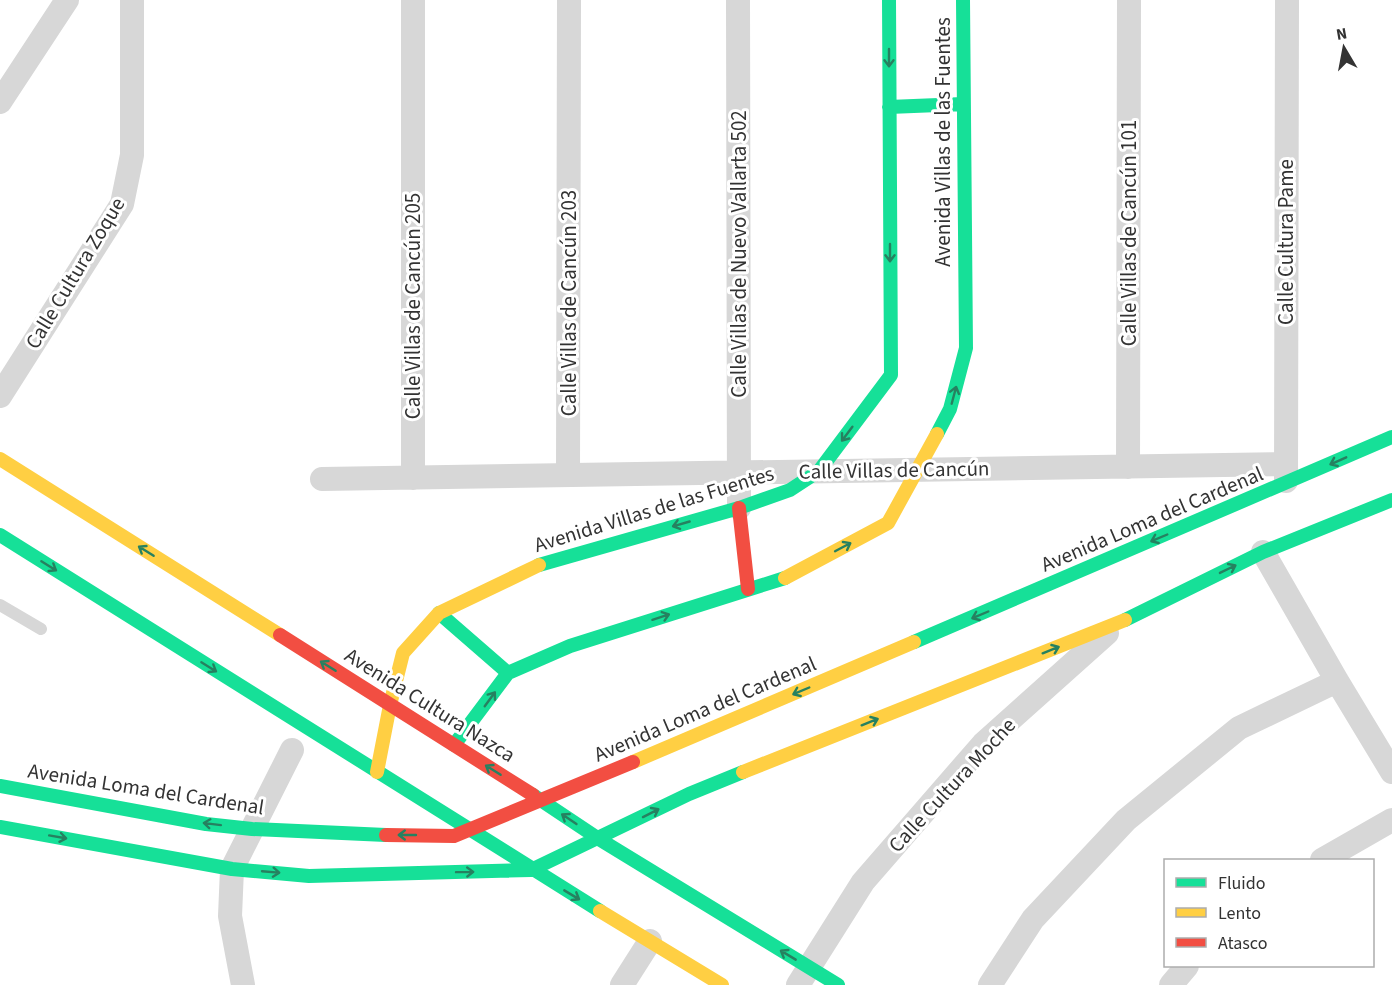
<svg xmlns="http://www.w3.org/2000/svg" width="1392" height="985" viewBox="0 0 1392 985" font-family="'Source Sans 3',sans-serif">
<rect width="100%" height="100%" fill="#fff"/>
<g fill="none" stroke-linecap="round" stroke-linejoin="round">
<!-- lane -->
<path stroke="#d7d7d7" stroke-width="12" d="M0,605L41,629"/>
<!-- street -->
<path stroke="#d7d7d7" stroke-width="24" d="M738,0L739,508
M0,102L67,0
M0,396L122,204L132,155V0
M1128,467L1129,0
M568,475L569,0
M413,478V0
M322,479L1286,464
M1286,481L1287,0
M1263,552L1337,681L1392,772
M1322,860L1392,820
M243,985L230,916L232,869L292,750
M622,985L650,941
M798,985L863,882L983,744L1107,633
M990,985L1033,919L1126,820L1239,728L1337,681
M1171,985L1187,966"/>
<!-- fast -->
<path stroke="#16e098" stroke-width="14" d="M889,107L963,104
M937,434L950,409L966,348L963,0
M0,535L600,911
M539,565L739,508L790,490L819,471L891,375L889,0
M439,613L508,673
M1125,620L1263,552L1392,500
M914,642L1392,437
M454,745L508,673L570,646L785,578
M0,786L206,824L252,829L386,835
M533,795L599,839L838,985
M0,827L232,869L309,876L531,870L689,794L743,772"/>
<!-- slow -->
<path stroke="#ffcf43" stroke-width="14" d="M0,459L280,635
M785,578L888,523L937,434
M633,762L914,642
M377,772L390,705L403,653L439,613L539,565
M743,772L1125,620
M600,911L722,985"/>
<!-- jam -->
<path stroke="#f24e42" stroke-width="14" d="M739,508L748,589
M280,635L533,795
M386,835L454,836L633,762"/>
</g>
<!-- one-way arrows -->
<defs><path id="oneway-shaft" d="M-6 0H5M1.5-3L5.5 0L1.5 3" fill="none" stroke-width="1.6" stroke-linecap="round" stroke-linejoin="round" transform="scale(1.5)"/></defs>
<g stroke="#268160">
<use href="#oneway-shaft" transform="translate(889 58) rotate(90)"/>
<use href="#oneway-shaft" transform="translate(890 253) rotate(90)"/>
<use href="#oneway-shaft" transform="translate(954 395) rotate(-75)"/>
<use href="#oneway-shaft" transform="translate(847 434) rotate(127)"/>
<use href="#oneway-shaft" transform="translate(1338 461) rotate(156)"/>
<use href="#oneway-shaft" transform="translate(681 524) rotate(164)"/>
<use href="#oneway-shaft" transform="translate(1159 538) rotate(157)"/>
<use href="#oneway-shaft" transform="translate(843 547) rotate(-28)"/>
<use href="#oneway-shaft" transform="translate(146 551) rotate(-148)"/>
<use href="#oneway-shaft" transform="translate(49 566) rotate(32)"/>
<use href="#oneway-shaft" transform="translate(1228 569) rotate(-26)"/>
<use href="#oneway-shaft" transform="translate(980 615) rotate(157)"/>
<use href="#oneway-shaft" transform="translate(661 617) rotate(-18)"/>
<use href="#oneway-shaft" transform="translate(1051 650) rotate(-22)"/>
<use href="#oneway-shaft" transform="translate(328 666) rotate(-148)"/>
<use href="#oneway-shaft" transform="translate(209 667) rotate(32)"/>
<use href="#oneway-shaft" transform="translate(801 691) rotate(157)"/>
<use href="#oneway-shaft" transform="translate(490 699) rotate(-54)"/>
<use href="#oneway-shaft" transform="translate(870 722) rotate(-22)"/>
<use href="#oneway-shaft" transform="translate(493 770) rotate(-148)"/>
<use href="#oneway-shaft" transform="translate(651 813) rotate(-27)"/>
<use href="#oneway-shaft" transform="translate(569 819) rotate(-146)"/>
<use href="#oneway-shaft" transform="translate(212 824) rotate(-173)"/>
<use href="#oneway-shaft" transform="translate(407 835) rotate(-180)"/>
<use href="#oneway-shaft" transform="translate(58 837) rotate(10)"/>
<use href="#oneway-shaft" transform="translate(271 872) rotate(5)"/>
<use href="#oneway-shaft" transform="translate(465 872) rotate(-1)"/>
<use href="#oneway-shaft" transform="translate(572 895) rotate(31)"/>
<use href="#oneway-shaft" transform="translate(788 955) rotate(-149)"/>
</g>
<g text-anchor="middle" stroke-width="6" stroke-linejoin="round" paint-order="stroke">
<!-- street labels -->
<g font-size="21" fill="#333" stroke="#fff">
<text transform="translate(943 142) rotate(-90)" y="7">Avenida Villas de las Fuentes</text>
<text transform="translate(1129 233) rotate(-90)" y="7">Calle Villas de Cancún 101</text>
<text transform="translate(1286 242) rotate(-90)" y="7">Calle Cultura Pame</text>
<text transform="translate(739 254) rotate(-90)" y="7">Calle Villas de Nuevo Vallarta 502</text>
<text transform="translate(75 273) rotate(-59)" y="7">Calle Cultura Zoque</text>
<text transform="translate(569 303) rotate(-90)" y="7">Calle Villas de Cancún 203</text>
<text transform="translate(413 306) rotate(-90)" y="7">Calle Villas de Cancún 205</text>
<text transform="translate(894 470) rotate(-1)" y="7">Calle Villas de Cancún</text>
<text transform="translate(654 509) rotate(-17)" y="7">Avenida Villas de las Fuentes</text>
<text transform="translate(1152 519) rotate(-23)" y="7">Avenida Loma del Cardenal</text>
<text transform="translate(430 705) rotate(32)" y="7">Avenida Cultura Nazca</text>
<text transform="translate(705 709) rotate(-23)" y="7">Avenida Loma del Cardenal</text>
<text transform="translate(952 785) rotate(-47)" y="7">Calle Cultura Moche</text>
<text transform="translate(146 789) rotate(9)" y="7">Avenida Loma del Cardenal</text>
</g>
</g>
<!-- legend -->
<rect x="1164" y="859" width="210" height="108" fill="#ffffff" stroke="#adadad" stroke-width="1.5"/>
<rect x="1176" y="878" width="30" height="9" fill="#16e098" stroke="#adadad" stroke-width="1.5"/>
<text x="1218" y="889" font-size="18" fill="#333333">Fluido</text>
<rect x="1176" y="908" width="30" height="9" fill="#ffcf43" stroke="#adadad" stroke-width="1.5"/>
<text x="1218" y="919" font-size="18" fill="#333333">Lento</text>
<rect x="1176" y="938" width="30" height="9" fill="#f24e42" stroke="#adadad" stroke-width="1.5"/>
<text x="1218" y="949" font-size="18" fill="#333333">Atasco</text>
<!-- north arrow -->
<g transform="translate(1344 48) rotate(350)" stroke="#ffffff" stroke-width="4.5" paint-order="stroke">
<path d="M0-4.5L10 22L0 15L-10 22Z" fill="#333333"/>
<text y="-9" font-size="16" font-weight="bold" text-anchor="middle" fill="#333333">N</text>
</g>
</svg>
